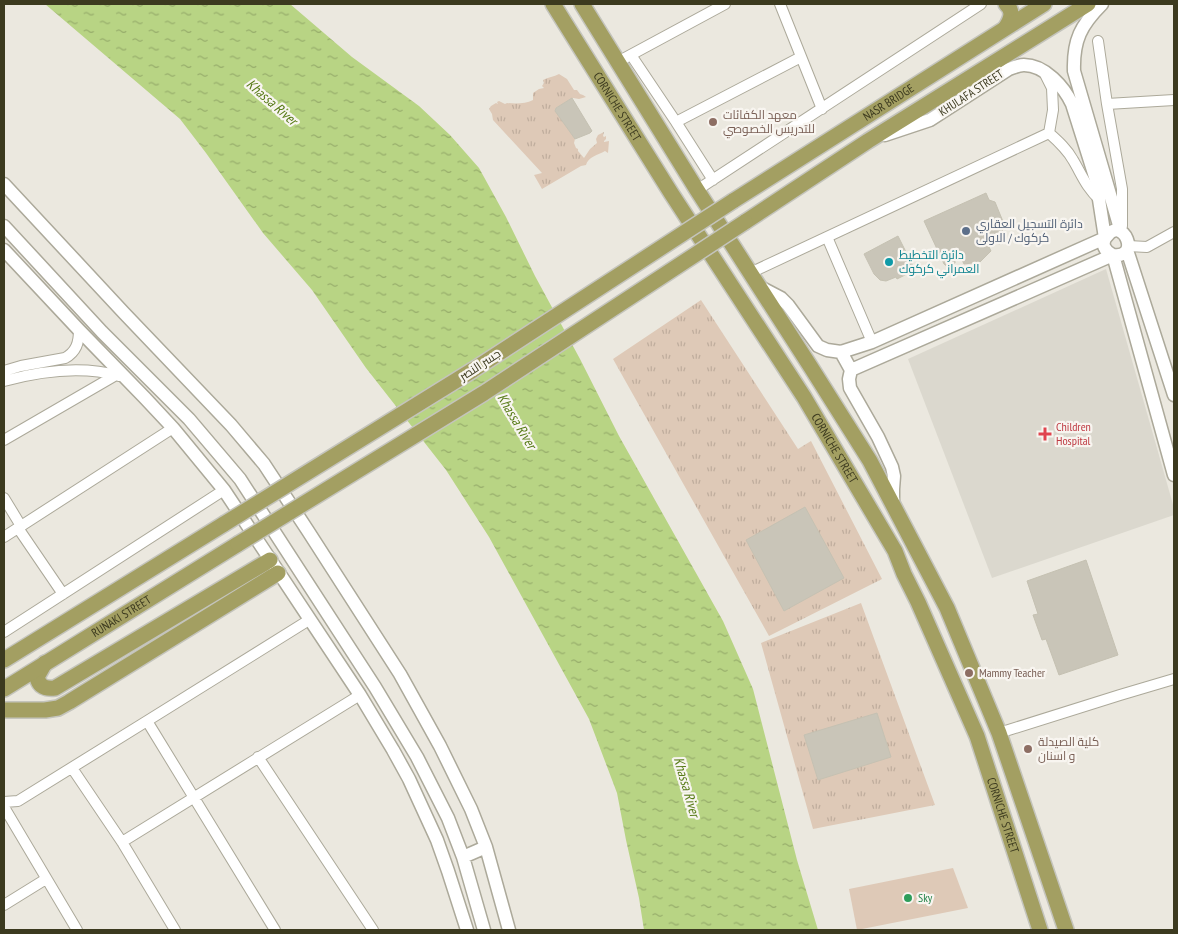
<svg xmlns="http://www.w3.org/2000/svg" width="1178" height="934" viewBox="0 0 1178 934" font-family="'PT Sans Narrow',Cairo,sans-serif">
<defs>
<pattern id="grass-tufts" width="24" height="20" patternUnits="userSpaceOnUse" patternTransform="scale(1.25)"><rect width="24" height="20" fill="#dec9b7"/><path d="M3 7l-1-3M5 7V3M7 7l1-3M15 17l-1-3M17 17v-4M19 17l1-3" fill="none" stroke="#bfad9d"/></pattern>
<pattern id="water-ripples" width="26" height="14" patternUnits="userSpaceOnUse" patternTransform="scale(1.25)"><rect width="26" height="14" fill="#b8d484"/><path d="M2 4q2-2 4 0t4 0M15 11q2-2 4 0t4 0" fill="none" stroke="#97ad6b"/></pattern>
</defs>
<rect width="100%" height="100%" fill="#ebe8df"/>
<!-- built -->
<path fill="#dbd8ce" d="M1106,269L1174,508V515L992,578L908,359Z"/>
<!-- grass -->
<path fill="url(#grass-tufts)" d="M559,74L567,79L574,90H577L580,94L583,95L586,97L579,99L573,98L556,108L555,110L575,139L574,143L576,148L578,149V151L584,158L590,149L597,143L596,139L598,135L604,132L603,136L604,137L606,136V139L604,141V142L609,141L608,153L605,151C598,155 588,157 586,165L581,166L542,189L534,175L542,173L493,120L492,114L489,109L491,106L496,103L498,104L497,102L499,101L505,104L507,103C516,104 525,104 533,100V93L539,89L544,88L542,86L544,83L543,80C548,77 554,77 559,74Z
M701,300L798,449L811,441L882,579L769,636L613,359Z
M861,603L935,805L813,829L761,643Z"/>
<!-- pitch -->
<path fill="#dec9b7" d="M953,868L968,908L857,930L849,889Z"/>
<!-- water -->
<path fill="url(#water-ripples)" d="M45,4H290L352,57L419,106L450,135L479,168L506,217L535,276L580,359L619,436L723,621L753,689L797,860L818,930H644L639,898L626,840L617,793L589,719L489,537L446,470L366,368L312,290L263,233L206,153L180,119Z"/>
<!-- building -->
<path fill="#c9c5b8" stroke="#c5c1b2" d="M572,98L592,131L590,133L575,139L555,111L556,108Z
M986,193L989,200L995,202L1004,224L1002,230L1005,234L1004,240L1000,244L994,243L988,245L991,251L980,262L964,264L961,258L955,260V263L952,266L948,267L944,264L924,221Z
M898,236L915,270L897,279L896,277L886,281L880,280L874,274L864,254Z
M805,507L844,578L784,611L746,540Z
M1086,560L1118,655L1059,675L1046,639L1042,640L1033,615L1038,614L1027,581Z
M877,713L891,757L818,780L804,735Z"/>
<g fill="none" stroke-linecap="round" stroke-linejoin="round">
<defs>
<path id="minor" d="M780,4L822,109
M1098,41L1107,104L1122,189V226
M631,55L676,122L713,180
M625,58L725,4
M1045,74L1052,88L1053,110L1049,133
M1107,104L1174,100
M676,122L801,57
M1049,133C1058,141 1067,149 1073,160C1082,175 1086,187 1100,200
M697,190L981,4
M827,237L872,342
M1128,246L1147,247L1174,232
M750,273L1049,133
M4,371L21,366L65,358C76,352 79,343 79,330
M4,381C41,371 81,365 119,376
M4,440L116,375
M4,498L21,526
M18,528L63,594
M4,537L173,428
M4,632L224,490
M147,721L275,930
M999,733L1120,695L1174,679
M258,757L373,930
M72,768L122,842L175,930
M4,802L18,801L147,721L309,620
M4,807L77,930
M122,842L360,695
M4,905L46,879"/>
<path id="tertiary" d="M1102,4C1081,25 1073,40 1074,71L1121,232
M4,184L124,313L231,425L264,464L308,531L400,674L440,746L471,809L486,847L509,930
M4,226L102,332L189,419L240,479L375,687L417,757L448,818L463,857L484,930
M4,250L79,330L145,398L173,428L224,490L360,695L393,750L409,779L437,840L448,871L467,930
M1127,250L1174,395
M760,287L781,298L788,305L818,346L827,350L841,352L872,342L1105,238L1096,180L1072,104C1064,87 1045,65 1024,65C1019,65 1014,67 1009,69L930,120L885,135
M841,352L851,370L849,379L850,388L878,437L892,467L894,476L893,489V504
M851,370L1113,255C1142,259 1123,215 1107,236C1100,243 1105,252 1113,255L1174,475
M463,857L486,847"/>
<g id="primary">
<path id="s1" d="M553,4L671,193L804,397L895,551L904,574L918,602L977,736L1040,930"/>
<path d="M582,4L697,190L812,369L870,461L947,608L999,733L1066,930"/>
<path d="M1006,4C1014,11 1011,19 1006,27"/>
<path id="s2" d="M733,201L1044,4"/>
<path d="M745,222L868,141L1088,4"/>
<path d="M4,660L224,524"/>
<path d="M45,663L37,677C39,687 46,689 55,688L270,560"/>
<path id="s3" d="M4,689L238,544"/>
<path d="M4,710H45L58,708L69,702L278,573"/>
</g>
</defs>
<!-- minor casing -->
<use href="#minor" stroke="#aca99a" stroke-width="12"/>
<!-- tertiary casing -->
<use href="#tertiary" stroke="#aca99a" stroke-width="15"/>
<!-- primary casing -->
<use href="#primary" stroke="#c4c4bc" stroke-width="18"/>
<!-- minor -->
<use href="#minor" stroke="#fff" stroke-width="10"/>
<!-- tertiary -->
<use href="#tertiary" stroke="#fff" stroke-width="12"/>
<!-- primary -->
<use href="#primary" stroke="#a39f62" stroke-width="15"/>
<defs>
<path id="primary-bridge" d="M224,524L473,370L733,201
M238,544L484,393L745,222"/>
</defs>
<!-- primary-bridge casing -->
<use href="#primary-bridge" stroke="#c4c4bc" stroke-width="18" stroke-linecap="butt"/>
<!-- primary-bridge -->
<use href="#primary-bridge" stroke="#a39f62" stroke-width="15"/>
</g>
<!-- markers -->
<g fill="#8d6e63" stroke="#f8f5f0" stroke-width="2">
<circle cx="713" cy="122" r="5"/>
<circle cx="969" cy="673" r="5"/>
<circle cx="1028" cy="749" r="5"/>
</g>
<circle fill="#5c6f8a" stroke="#f8f5f0" stroke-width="2" cx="966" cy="231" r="5"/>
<circle fill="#0f9aa8" stroke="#f8f5f0" stroke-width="2" cx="889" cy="262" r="5"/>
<path fill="#e0444e" stroke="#f8f5f0" stroke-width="2" d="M1042.5 426.5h5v5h5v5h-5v5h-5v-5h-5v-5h5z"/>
<circle fill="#2e9e5b" stroke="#f8f5f0" stroke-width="2" cx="908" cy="898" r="5"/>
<g text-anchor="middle" stroke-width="4.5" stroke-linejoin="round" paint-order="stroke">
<!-- street labels -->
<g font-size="12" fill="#3c3a1f" stroke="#f8f5f0">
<text transform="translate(971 93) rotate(-33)" y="4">KHULAFA STREET</text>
<text dy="4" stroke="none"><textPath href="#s2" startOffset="184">NASR BRIDGE</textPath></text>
<text dy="4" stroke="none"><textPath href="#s1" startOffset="121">CORNICHE STREET</textPath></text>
<text transform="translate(480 365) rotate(-33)" y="4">جسر النصر</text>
<text dy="4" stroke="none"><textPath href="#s1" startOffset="526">CORNICHE STREET</textPath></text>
<text dy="4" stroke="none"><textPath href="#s3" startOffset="138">RUNAKI STREET</textPath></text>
<text dy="4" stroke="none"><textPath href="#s1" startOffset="931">CORNICHE STREET</textPath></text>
</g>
<!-- education labels -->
<g font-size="12" fill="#785e54" stroke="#f8f5f0" text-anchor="start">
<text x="723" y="119">معهد الكفائات<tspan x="723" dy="14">للتدريس الخصوصي</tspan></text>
<text x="979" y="677">Mammy Teacher</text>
<text x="1038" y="746">كلية الصيدلة<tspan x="1038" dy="14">و اسنان</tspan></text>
</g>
<!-- service labels -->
<g font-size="12" fill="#4e5e75" stroke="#f8f5f0" text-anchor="start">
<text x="976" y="228">دائرة التسجيل العقاري<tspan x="976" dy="14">كركوك / الاولى</tspan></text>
</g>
<!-- culture labels -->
<g font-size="12" fill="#0d838f" stroke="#f8f5f0" text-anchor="start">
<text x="899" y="259">دائرة التخطيط<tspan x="899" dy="14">العمراني كركوك</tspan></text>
</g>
<!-- health labels -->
<g font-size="12" fill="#be3a42" stroke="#f8f5f0" text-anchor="start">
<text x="1056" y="431">Children<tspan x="1056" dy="14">Hospital</tspan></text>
</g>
<!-- leisure labels -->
<g font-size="12" fill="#27864d" stroke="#f8f5f0" text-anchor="start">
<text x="918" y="902">Sky</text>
</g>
<!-- water labels -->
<g font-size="14" font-style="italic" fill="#577b17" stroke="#f8f5f0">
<text transform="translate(272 102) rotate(41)" y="5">Khassa River</text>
<text transform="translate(517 421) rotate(59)" y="5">Khassa River</text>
<text transform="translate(687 787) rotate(74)" y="5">Khassa River</text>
</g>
</g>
<!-- border -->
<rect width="1178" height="934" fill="none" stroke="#3c3a1f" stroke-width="10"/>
</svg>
